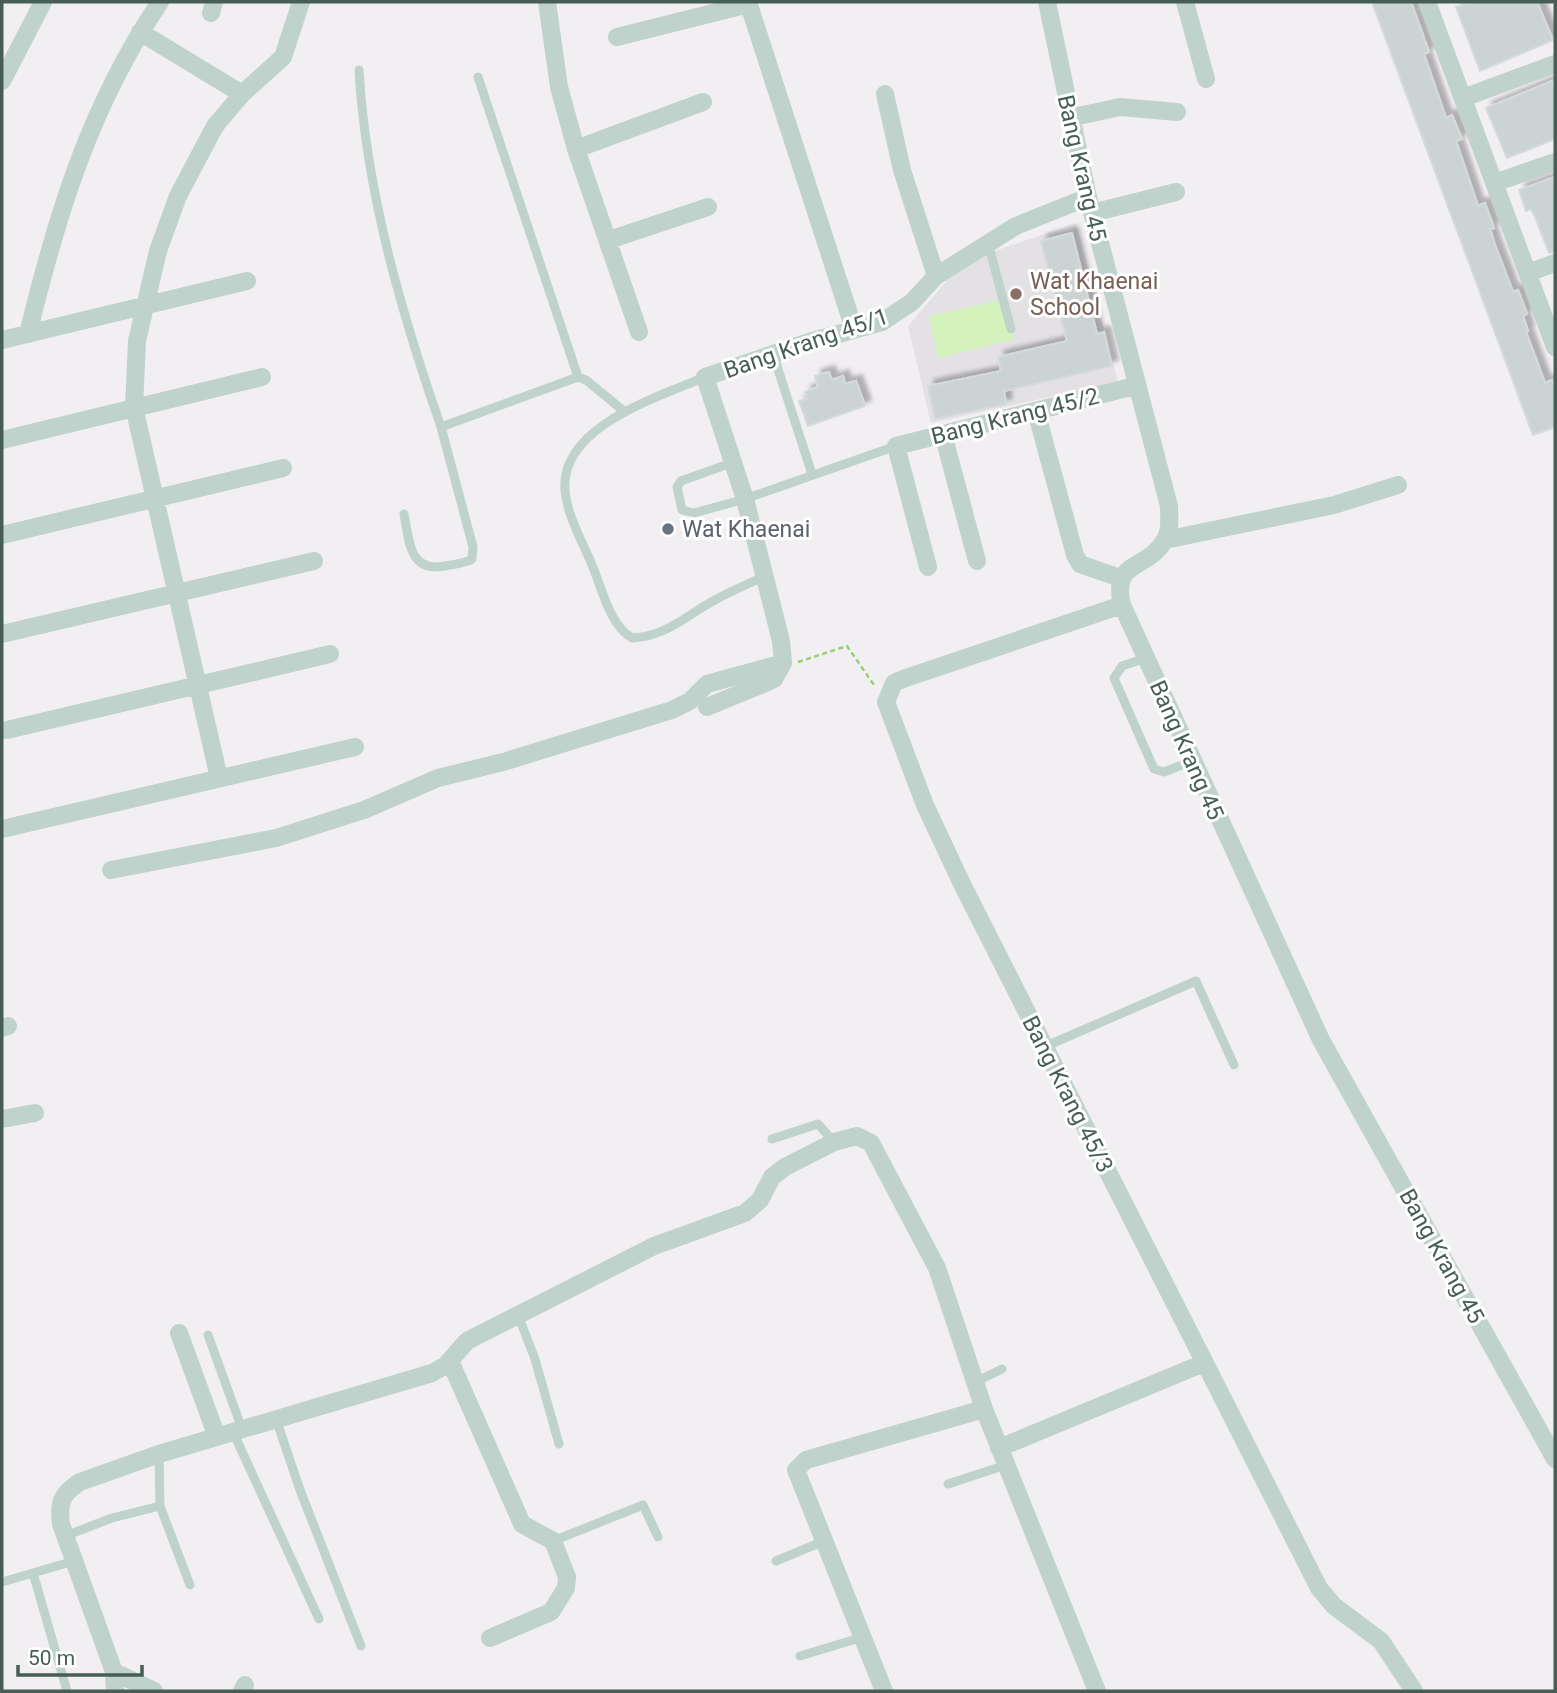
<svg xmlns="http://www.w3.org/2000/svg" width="1557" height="1693" viewBox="0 0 1557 1693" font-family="Roboto,sans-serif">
<defs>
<filter id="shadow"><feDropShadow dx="6" dy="-6" stdDeviation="2" flood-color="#0004"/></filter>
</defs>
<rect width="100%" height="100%" fill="#f2eff2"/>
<!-- education -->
<path fill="#e3e1e4" d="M1076,223L1118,382L931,423L908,326L963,262Z"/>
<!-- green -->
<path fill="#d4f2bc" d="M1005,299L1014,339L938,358L929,316Z"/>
<!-- building -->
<path fill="#cbd4d3" stroke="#d3dbda" stroke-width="2" filter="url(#shadow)" d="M1372,2H1411L1429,52L1424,54L1446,118L1452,115L1462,139L1456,141L1478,206L1485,203L1494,228L1490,229L1495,245L1513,292L1518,290L1527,314L1523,316L1528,331L1526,332L1545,383L1552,380L1555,388V427L1533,435Z
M1473,2H1537L1553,40L1480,71L1456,7Z
M1552,81L1555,89V139L1507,158L1486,108Z
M1555,177V252L1549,253L1535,217L1531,209L1526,211L1519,190Z
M1072,233L1097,334L1104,332L1112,366L1004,391L1006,404L935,419L928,386L1001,371L998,357L1067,341L1041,241Z
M829,372L832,380L843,376L845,384L856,381L865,406L808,426L799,401L808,399L805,392L818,387L815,376Z"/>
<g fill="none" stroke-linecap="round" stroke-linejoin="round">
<!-- path -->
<path stroke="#91d272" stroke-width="2.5" stroke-dasharray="5 3.5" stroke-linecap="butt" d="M798,662L847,646L874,685"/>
<!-- lane -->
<path stroke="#bfd2cc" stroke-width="9" d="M359,70C366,191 401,312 441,427L578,377L586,380L625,412
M478,77L578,377
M988,243L1011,329
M773,354L812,474
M705,377C659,397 560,426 565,490C567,515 582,541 592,565C602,588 609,624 632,638C668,636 686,615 715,600C731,591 748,584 765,576
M734,462L681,481L677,487L682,510L694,513L745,499L896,446
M404,514C409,540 409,573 445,566C454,564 464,564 472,559L473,547L441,427
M1146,658L1122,666L1114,678L1154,769L1164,772L1192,761
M1044,1047L1196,981L1234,1065
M772,1139L818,1124L834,1142
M518,1315L535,1359L559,1444
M208,1335L242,1429
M975,1382L1002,1369
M276,1419L300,1490L361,1646
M233,1432L319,1619
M159,1454L160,1506L190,1585
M948,1484L1006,1465
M65,1536L112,1518L160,1506
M553,1541L643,1505L658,1537
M776,1561L824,1541
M33,1573L67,1691
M2,1582L74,1561
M800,1656L863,1637"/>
<!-- street -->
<path stroke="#bfd2cc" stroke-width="18" d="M547,2L559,87L576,149L639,332
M748,2L854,329
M1047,2L1088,197L1169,506C1169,517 1171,528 1166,538C1149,571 1111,558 1122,605L1321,1040L1555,1459
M1185,2L1206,79
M1427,2L1555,347
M211,13L214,2
M140,32L242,94
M617,37L749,4
M2,81L43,2
M885,94L902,170L936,276
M1463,98L1555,64
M1069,118L1120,107L1177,112
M576,149L703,102
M1494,183L1555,162
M1092,213L1176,192
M609,240L708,207
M1528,273L1555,263
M28,334C57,214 90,106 160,2
M2,340L247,281
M1036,411L1075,555L1080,564L1120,578
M943,434L977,561
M2,440L262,377
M2,535L283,468
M1165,540L1334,505L1398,485
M928,567L896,446L1135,386
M1122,605L903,679L894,683L886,702L925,805L961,882L1319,1588L1334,1606L1381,1641L1414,1691
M2,634L314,561
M707,707L768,682L774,679L783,663
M7,730L330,654
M219,778L134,407L137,341L158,251L178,196L215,126L242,94L283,57L301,2
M2,829L355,747
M111,870L276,838L364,810L438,778L503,762L672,710L690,701L707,684L783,663L781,641L745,499L705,377L809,342L882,322L912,302L936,276L1016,226L1088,197
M2,1028L8,1026
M2,1119L35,1113
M179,1333L217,1437
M450,1361L522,1524L553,1541L567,1577L566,1588L551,1612L490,1638
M999,1448L1204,1363
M114,1672L154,1691
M115,1691L114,1672L61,1524C58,1503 62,1493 80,1482L159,1454L432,1373L446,1365L467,1341L654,1246L745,1213L760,1200L772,1177L785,1167L834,1142L857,1136L871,1143L937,1268L984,1409L1097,1691
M242,1691L245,1685
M884,1691L796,1470L806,1460L984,1409"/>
</g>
<!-- markers -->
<circle fill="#8d6e63" stroke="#fff" stroke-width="2.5" cx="1016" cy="294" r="7"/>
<circle fill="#6b7280" stroke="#fff" stroke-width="2.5" cx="668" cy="529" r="7"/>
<g text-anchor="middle" stroke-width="6" stroke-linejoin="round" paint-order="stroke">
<!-- street labels -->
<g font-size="23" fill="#465e56" stroke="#fff">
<text transform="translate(1082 168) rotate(77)" y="8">Bang Krang 45</text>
<text transform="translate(806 343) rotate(-19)" y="8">Bang Krang 45/1</text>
<text transform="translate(1015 416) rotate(-14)" y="8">Bang Krang 45/2</text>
<text transform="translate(1187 750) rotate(66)" y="8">Bang Krang 45</text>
<text transform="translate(1068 1094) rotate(63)" y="8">Bang Krang 45/3</text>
<text transform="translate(1442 1256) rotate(61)" y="8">Bang Krang 45</text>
</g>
<!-- education labels -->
<g font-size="23" fill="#785e54" stroke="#fff" text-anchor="start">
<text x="1030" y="289">Wat Khaenai<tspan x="1030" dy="26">School</tspan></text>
</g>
<!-- worship labels -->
<g font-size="23" fill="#5b616d" stroke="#fff" text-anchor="start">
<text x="682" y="537">Wat Khaenai</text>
</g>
</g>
<!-- border -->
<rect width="1557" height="1693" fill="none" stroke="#465e56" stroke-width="7"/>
<!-- scale -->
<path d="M18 1665v10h124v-10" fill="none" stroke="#465e56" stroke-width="3.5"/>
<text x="28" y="1665" font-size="21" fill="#465e56" stroke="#ffffff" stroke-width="5" paint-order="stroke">50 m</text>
</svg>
